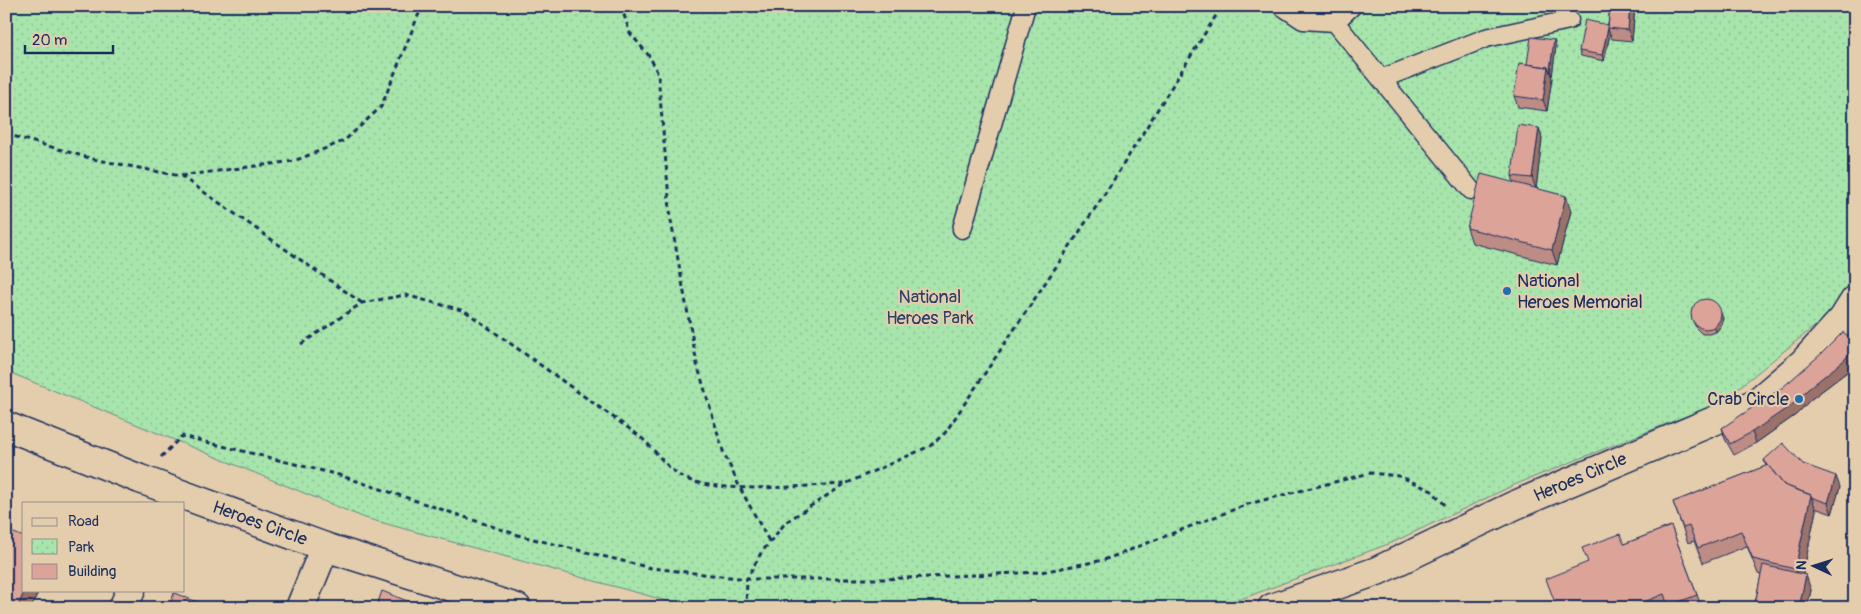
<svg xmlns="http://www.w3.org/2000/svg" width="1861" height="614" viewBox="0 0 1861 614" font-family="Pangolin,sans-serif">
<defs>
<pattern id="park-dots" width="8" height="8" patternUnits="userSpaceOnUse" patternTransform="scale(1.25)"><rect width="8" height="8" fill="#a7e5ac"/><path d="M2 2h.1M6 6h.1" fill="none" stroke="#8fc596" stroke-width="1.8" stroke-linecap="round"/></pattern>
</defs>
<rect width="100%" height="100%" fill="#e4cdad"/>
<filter id="ink" filterUnits="userSpaceOnUse"><feTurbulence type="fractalNoise" baseFrequency=".02" numOctaves="2"/><feDisplacementMap in="SourceGraphic" scale="10" xChannelSelector="R" yChannelSelector="G"/><feConvolveMatrix kernelMatrix="1 2 1 2 8 2 1 2 1" color-interpolation-filters="sRGB"/></filter>
<g filter="url(#ink)">
<!-- park -->
<path fill="url(#park-dots)" stroke="#618a85" d="M6,6H1855V274L1841,305L1721,402L1514,485L1391,543L1241,599L1179,608H736L671,602L365,518L6,371Z"/>
<g fill="none" stroke-linecap="round" stroke-linejoin="round">
<defs>
<path id="service" d="M1282,6L1303,20L1335,22L1352,6
M1335,22L1471,190
M1381,79L1486,38L1569,20
M962,229L1026,6"/>
<path id="minor" d="M123,608L131,590
M300,608L325,547"/>
<path id="secondary" d="M6,426L140,479L325,547L517,608
M1272,608L1377,571L1513,506L1756,403L1803,363L1843,319L1855,300"/>
</defs>
<!-- service casing -->
<use href="#service" stroke="#1b2f5e" stroke-width="21"/>
<!-- minor casing -->
<use href="#minor" stroke="#1b2f5e" stroke-width="31"/>
<!-- secondary casing -->
<use href="#secondary" stroke="#1b2f5e" stroke-width="31"/>
<!-- path -->
<path stroke="#1b2f5e" stroke-width="3" stroke-dasharray="5 4" stroke-linecap="butt" d="M621,6L630,33L650,57L658,74L671,221L697,364L723,451L740,488L769,541
M6,134L93,159L180,176L294,161L344,141L381,107L422,6
M181,176L362,303
M301,344L362,303L405,295L465,311L638,435C652,446 662,462 676,473C705,497 806,485 845,484
M161,457L182,436L339,475L521,536L651,568L747,579H883L1041,572L1104,560L1248,504L1370,473L1399,476L1432,491L1447,507
M746,608L747,579L761,553L786,522L845,484L930,446L945,433L1108,189L1222,6"/>
<!-- service -->
<use href="#service" stroke="#e4cdad" stroke-width="18"/>
<!-- minor -->
<use href="#minor" stroke="#e4cdad" stroke-width="28"/>
<!-- secondary -->
<use href="#secondary" stroke="#e4cdad" stroke-width="28"/>
</g>
<!-- wall -->
<path fill="#bd8c84" stroke="#1b2f5e" d="M1548,6H1569L1553,15Z
M1610,6H1635L1632,41L1612,39L1610,34L1604,61L1581,56L1579,51L1608,25Z
M1556,46L1552,76H1551L1552,78L1547,111L1518,107L1514,96L1527,64Z
M1539,128L1542,138L1536,189L1566,196L1571,211L1557,265L1472,243L1467,228L1514,183L1512,176Z
M1691,316L1723,318L1721,326L1716,332L1709,334H1702L1696,328Z
M1847,372L1810,400L1797,414L1756,443L1734,455L1725,439L1722,428Z
M1764,460L1803,464L1840,487L1832,514L1815,508L1816,510L1803,574L1811,590L1807,608H1754L1761,575L1758,574L1747,546L1703,563L1694,541L1688,543L1673,502L1766,466Z
M1671,526L1702,608H1556L1624,544Z"/>
<!-- shaded-wall -->
<path fill="#9a726b" stroke="#1b2f5e" d="M1630,6H1635L1632,41L1628,30Z
M1608,29L1610,34L1604,61L1602,55Z
M1554,40L1556,46L1552,76L1550,70Z
M1548,67L1552,78L1547,111L1543,100Z
M1539,128L1542,138L1536,189L1532,178Z
M1566,196L1571,211L1557,265L1552,250Z
M1721,313L1723,318L1721,326L1716,332L1714,326Z
M1855,348V363L1847,372L1810,400L1797,414L1756,443L1752,432Z
M1836,476L1840,487L1832,514L1828,503Z
M1811,495L1816,510L1801,584L1795,569Z
M1806,575L1811,590L1807,608H1799Z
M25,590H39L31,608H17Z"/>
<!-- building -->
<path fill="#dca399" stroke="#1b2f5e" d="M1550,6H1557L1551,9Z
M1610,6H1630L1628,30L1608,28Z
M1585,20L1608,25V28L1602,55L1579,51Z
M1531,37L1554,40L1550,70H1549L1548,67L1527,64Z
M1519,63L1548,67L1543,100L1514,96Z
M1518,125L1539,128L1532,178L1512,176Z
M1481,174L1566,196L1552,250L1467,228Z
M1691 314a15 15 0 1 1 30 0a15 15 0 1 1-30 0Z
M1843,332L1855,341V348L1843,361L1807,390L1793,404L1752,432L1730,444L1722,428L1783,387L1821,354Z
M1783,443L1803,464L1836,476L1828,503L1811,497V495L1784,485L1764,460Z
M1768,465L1784,485L1811,495L1795,569L1753,559L1741,531L1698,548L1689,526L1683,528L1673,502Z
M1671,526L1697,595L1668,606L1664,594L1629,608H1557L1546,579L1588,562L1582,548L1620,534L1624,544Z
M6,530L24,537V590H25L17,608H6Z
M1763,565L1806,575L1799,608H1754Z
M382,591L425,608H376Z
M174,593L213,608H169Z"/>
</g>
<!-- markers -->
<g fill="#1f6fb2" stroke="#e4cdad" stroke-width="2">
<circle cx="1507" cy="291" r="5"/>
<circle cx="1799" cy="399" r="5"/>
</g>
<g text-anchor="middle" stroke-width="4.5" stroke-linejoin="round" paint-order="stroke">
<!-- poi labels -->
<g font-size="18" fill="#1b2f5e" stroke="#e4cdad" text-anchor="start">
<text x="1517" y="287">National<tspan x="1517" dy="21">Heroes Memorial</tspan></text>
<text x="1789" y="405" text-anchor="end">Crab Circle</text>
</g>
<!-- park labels -->
<g font-size="18" fill="#294166" stroke="#e4cdad">
<text x="930" y="303">National<tspan x="930" dy="21">Heroes Park</tspan></text>
</g>
<!-- street labels -->
<g font-size="18" fill="#1b2f5e" stroke="#e4cdad">
<text transform="translate(1580 477) rotate(-23)" y="6">Heroes Circle</text>
<text transform="translate(260 523) rotate(20)" y="6">Heroes Circle</text>
</g>
</g>
<!-- margin -->
<rect width="1861" height="614" fill="none" stroke="#e4cdad" stroke-width="25"/>
<rect x="12" y="12" width="1836" height="589" fill="none" stroke="#1b2f5e" stroke-width="2" filter="url(#ink)"/>
<!-- legend -->
<rect x="22" y="502" width="162" height="90" fill="#e4cdad" stroke="#948e8d"/>
<rect x="32" y="518" width="25" height="8" fill="#e4cdad" stroke="#948e8d"/>
<text x="68" y="526" font-size="15" fill="#1b2f5e">Road</text>
<rect x="32" y="539" width="25" height="15" fill="url(#park-dots)" stroke="#948e8d"/>
<text x="68" y="552" font-size="15" fill="#1b2f5e">Park</text>
<rect x="32" y="564" width="25" height="15" fill="#dca399" stroke="#948e8d"/>
<text x="68" y="576" font-size="15" fill="#1b2f5e">Building</text>
<!-- north arrow -->
<g transform="translate(1814 566) rotate(274)" stroke="#e4cdad" stroke-width="4" paint-order="stroke">
<path d="M0-4L9 19L0 12L-9 19Z" fill="#1b2f5e"/>
<text y="-8" font-size="14" font-weight="bold" text-anchor="middle" fill="#1b2f5e">N</text>
</g>
<!-- scale -->
<path d="M25 45v8h88v-8" fill="none" stroke="#1b2f5e" stroke-width="2.5"/>
<text x="32" y="45" font-size="15" fill="#1b2f5e" stroke="#e4cdad" stroke-width="4" paint-order="stroke">20 m</text>
</svg>
